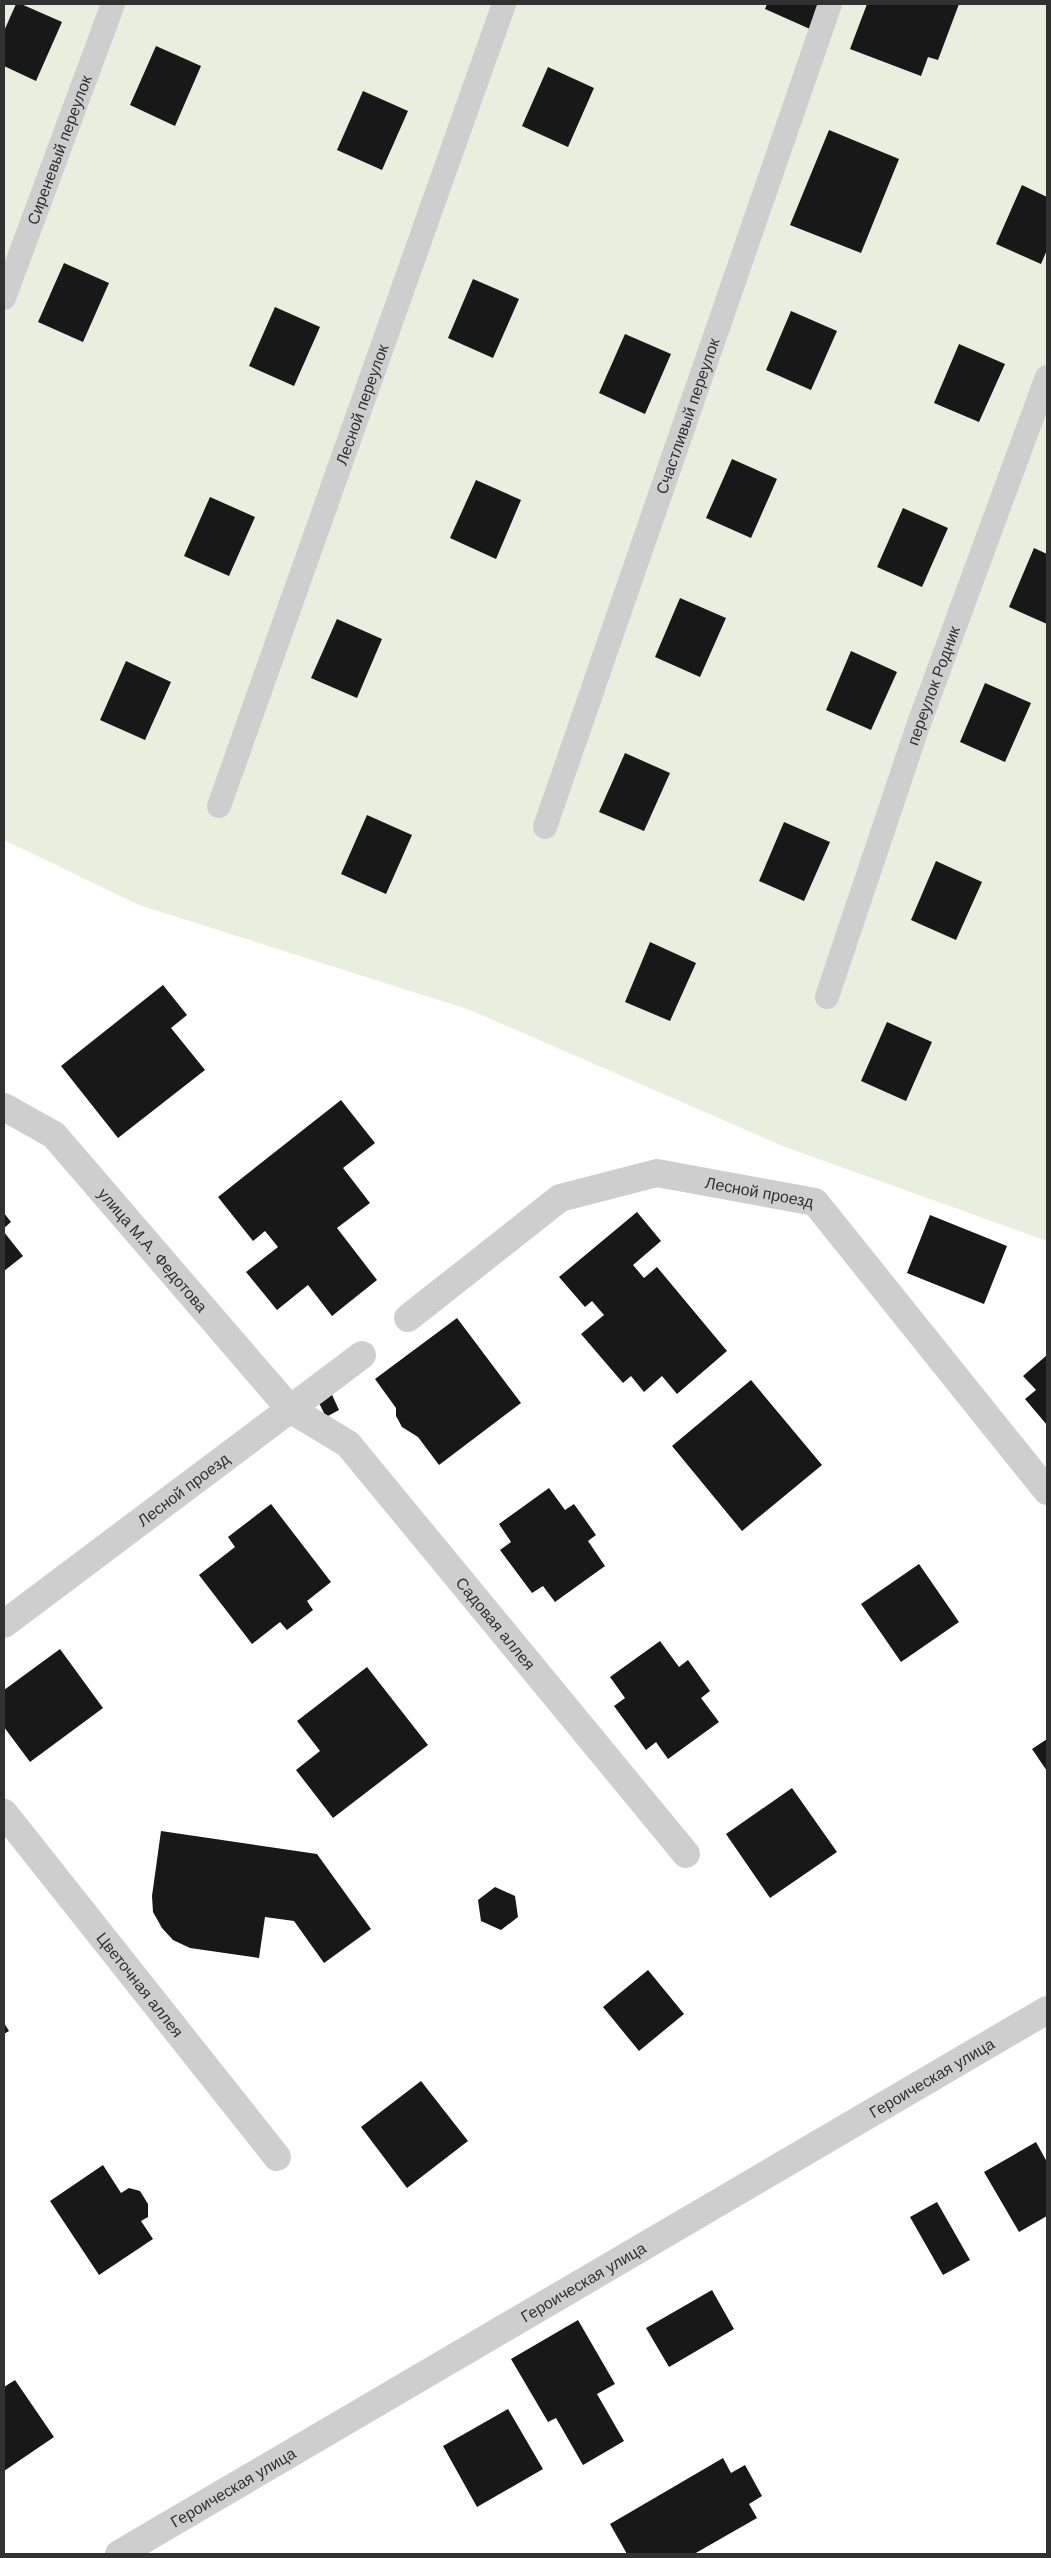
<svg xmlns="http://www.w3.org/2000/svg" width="1051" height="2558" viewBox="0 0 1051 2558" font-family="Arial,sans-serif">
<rect width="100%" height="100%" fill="#fff"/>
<!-- green -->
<path fill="#e8efdf" d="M4,4H1047V1241L785,1147L470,1010L139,905L4,840Z"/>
<!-- building -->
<path fill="#181818" d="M16,4H21L62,22L36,81L4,66V31Z
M767,4H822L810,29L765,9Z
M867,4H959L938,60L928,57L921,76L850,49Z
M156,46L201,66L175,126L130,105Z
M548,67L594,88L568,147L522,126Z
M363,91L408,111L382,170L337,150Z
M829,130L899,159L861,253L790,225Z
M1022,185L1047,197V250L1041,264L996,244Z
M64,263L109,283L83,342L38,322Z
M473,279L519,299L493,358L448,338Z
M275,307L320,327L294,386L249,366Z
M791,311L837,331L811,390L766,370Z
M625,334L671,354L645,414L599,393Z
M959,344L1005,364L979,422L934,403Z
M732,459L777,479L751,538L706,518Z
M476,480L521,500L496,559L450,538Z
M210,497L255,517L229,576L184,556Z
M903,508L948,528L922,587L877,567Z
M1034,548L1047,554V624L1009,607Z
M680,598L726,618L700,677L655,657Z
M337,619L382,639L357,698L311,678Z
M851,651L897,672L871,730L826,710Z
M126,661L171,682L145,740L100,720Z
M985,683L1031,703L1005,762L960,742Z
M625,753L670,773L644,831L599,812Z
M367,815L412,835L386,894L341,874Z
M784,822L830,842L804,901L759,881Z
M936,861L982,882L956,940L911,920Z
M650,942L696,963L670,1021L625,1002Z
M163,985L187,1015L171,1028L205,1070L118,1138L61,1066Z
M887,1022L932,1042L906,1101L861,1081Z
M341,1100L375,1143L343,1168L370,1203L337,1228L377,1280L332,1316L308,1285L277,1310L246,1272L278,1247L265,1231L253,1241L218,1197Z
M637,1212L661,1241L633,1265L644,1278L657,1267L727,1351L677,1394L662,1376L644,1392L631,1376L623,1383L581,1334L604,1315L592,1301L585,1307L559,1277Z
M4,1213L11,1222L4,1228Z
M930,1215L1007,1246L984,1304L907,1273Z
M4,1232L23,1256L4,1271Z
M457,1318L521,1403L439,1465L418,1437L402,1427L396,1416V1408L375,1379Z
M1047,1355V1425L1025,1399L1036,1390L1023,1376Z
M751,1380L822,1465L742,1531L672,1446Z
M328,1386L339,1410L326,1417L314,1393Z
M549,1488L565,1510L574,1504L596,1535L588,1541L605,1566L555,1602L543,1586L532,1593L500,1550L511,1542L499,1524Z
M271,1504L331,1582L307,1601L313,1610L287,1630L280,1622L252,1644L199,1575L235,1547L228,1537Z
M919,1564L959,1622L901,1662L861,1604Z
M660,1641L679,1667L688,1660L710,1691L701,1698L719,1722L668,1759L656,1742L646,1750L614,1706L625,1698L610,1677Z
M60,1649L103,1708L30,1762L4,1727V1690Z
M367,1667L428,1745L333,1818L296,1770L320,1751L297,1721Z
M1047,1739V1771L1032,1749Z
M792,1788L837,1852L770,1898L726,1834Z
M161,1831L317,1854L371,1929L324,1963L294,1921L265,1917L259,1958L190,1948L173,1940L162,1928L153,1912L152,1896Z
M495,1887L515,1896L518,1917L501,1930L481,1921L478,1900Z
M648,1970L684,2014L639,2051L603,2007Z
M4,2023L9,2031L4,2034Z
M421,2081L468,2141L407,2188L361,2127Z
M1036,2142L1047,2162V2216L1019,2232L984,2172Z
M103,2165L121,2193L129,2188L140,2191L148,2204V2217L141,2221L153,2239L99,2275L50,2201Z
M937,2202L970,2260L943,2275L910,2217Z
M712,2290L734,2329L669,2367L646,2328Z
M578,2320L615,2384L597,2394L624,2441L583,2465L556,2418L548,2422L511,2359Z
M15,2380L54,2437L4,2471V2387Z
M508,2409L543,2469L477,2507L443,2446Z
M723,2458L731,2473L745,2465L762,2496L749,2504L757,2518L694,2554H627L610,2524Z"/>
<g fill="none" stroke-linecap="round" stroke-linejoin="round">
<!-- service -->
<g stroke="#cecece" stroke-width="24">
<path id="s1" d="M4,298L113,4"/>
<path id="s2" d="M219,806L504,4"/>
<path id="s3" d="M545,827L830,4"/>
<path id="s4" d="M827,997L918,726L1047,377"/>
</g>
<!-- minor -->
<g stroke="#cecece" stroke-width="28">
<path id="s5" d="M4,1107L54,1135L290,1409L348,1444L686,1854"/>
<path id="s6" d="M408,1318L560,1198L657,1173L815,1202L1047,1491"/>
<path id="s7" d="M4,1624L362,1355"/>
<path id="s8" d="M4,1813L277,2157"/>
<path id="s9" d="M119,2554L1047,2010"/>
</g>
</g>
<g text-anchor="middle" stroke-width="5" stroke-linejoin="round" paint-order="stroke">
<!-- street labels -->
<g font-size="16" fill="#313131" stroke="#fff">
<text dy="6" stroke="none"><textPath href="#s1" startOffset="158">Сиреневый переулок</textPath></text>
<text dy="6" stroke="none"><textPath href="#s2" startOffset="426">Лесной переулок</textPath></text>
<text dy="6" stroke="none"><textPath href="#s3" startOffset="435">Счастливый переулок</textPath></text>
<text dy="6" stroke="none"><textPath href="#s4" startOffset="329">переулок Родник</textPath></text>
<text dy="6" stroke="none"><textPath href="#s6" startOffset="398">Лесной проезд</textPath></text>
<text dy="6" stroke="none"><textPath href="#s5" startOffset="209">улица М.А. Федотова</textPath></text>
<text dy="6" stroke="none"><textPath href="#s7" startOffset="224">Лесной проезд</textPath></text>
<text dy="6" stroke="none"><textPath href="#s5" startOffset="719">Садовая аллея</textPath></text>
<text dy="6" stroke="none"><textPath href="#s8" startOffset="219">Цветочная аллея</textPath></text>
<text dy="6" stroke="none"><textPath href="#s9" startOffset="942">Героическая улица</textPath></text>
<text dy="6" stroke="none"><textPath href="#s9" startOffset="538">Героическая улица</textPath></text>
<text dy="6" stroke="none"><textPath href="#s9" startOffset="132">Героическая улица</textPath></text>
</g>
</g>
<!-- border -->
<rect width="1051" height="2558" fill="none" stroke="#313131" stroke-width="10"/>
</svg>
